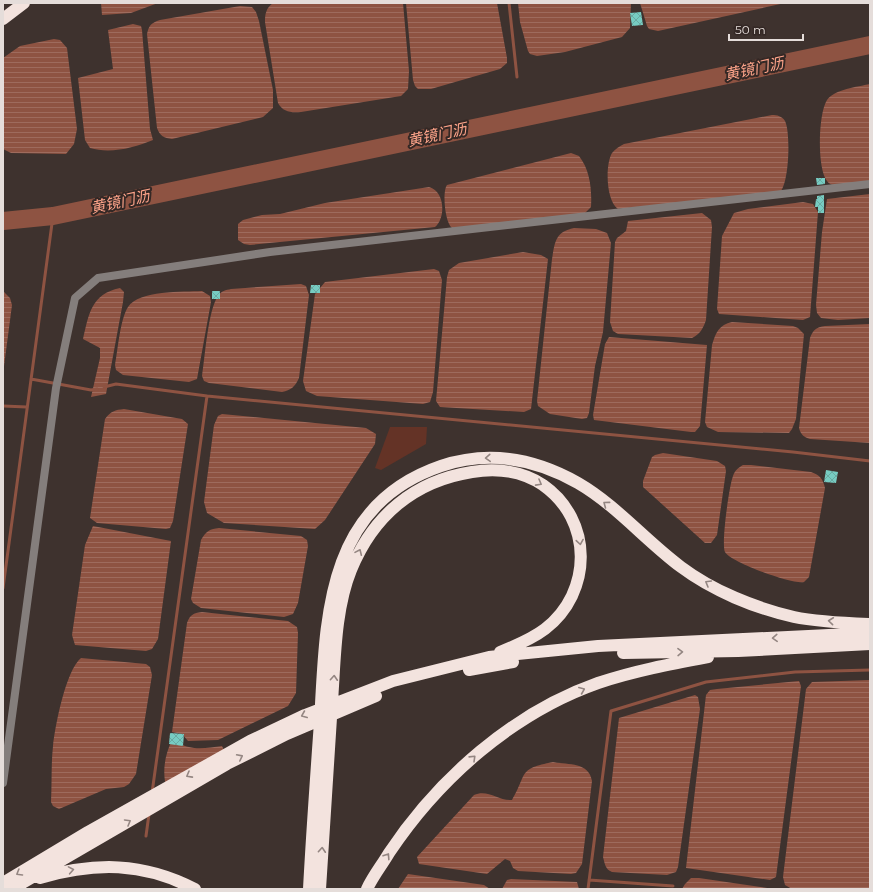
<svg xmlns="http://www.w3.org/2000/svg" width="873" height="892" viewBox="0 0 873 892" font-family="Montserrat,'Noto Sans SC',sans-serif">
<defs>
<pattern id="water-rules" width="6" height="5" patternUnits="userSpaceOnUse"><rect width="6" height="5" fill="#8e5342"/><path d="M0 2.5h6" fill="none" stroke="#9e6b5d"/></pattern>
<pattern id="building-cross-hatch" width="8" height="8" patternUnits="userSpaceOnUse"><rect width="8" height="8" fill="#77ccc2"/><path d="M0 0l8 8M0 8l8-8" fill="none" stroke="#6aaaa2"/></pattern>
</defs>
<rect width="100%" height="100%" fill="#3e322e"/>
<!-- garden -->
<path fill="#643326" d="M390,427H427L426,444L381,470L375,468Z"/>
<!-- water -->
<path fill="url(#water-rules)" d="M101,3H158L131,13L102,15Z
M273,3H403L409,71L408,89L401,96L301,112C291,113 283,112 278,103L265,22C265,14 266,8 273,3Z
M406,3H497L507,58V63L500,69L431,89H418L415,86L413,80Z
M518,3H631L630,28L622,37L565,52L537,56L530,54L528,51L520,22Z
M640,3H785L658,31L649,29L647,26Z
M240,6L252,7L256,12L259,21L273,90V108L263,117L172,139C164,138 160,136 157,128L147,34C149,25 151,23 160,20Z
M133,24L141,26L142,30L150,129L153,140C134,148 110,154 90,148L85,140L78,78L113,69L108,30Z
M54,39L60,40L67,48L77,129L74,144L66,154L11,153L3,149V58L20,46Z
M870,84V183L835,186C832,185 829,184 827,181C817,169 818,114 827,100C835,89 857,87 870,84Z
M772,115C777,115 782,116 785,121C791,133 789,184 780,192L618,209C606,201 605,165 612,153C615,149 620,146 624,144Z
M571,153L579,156C590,170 592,189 591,207L584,214L452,228C445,223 442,192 447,185Z
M429,187C445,191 446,218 435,227L250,245L244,244L238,240V224L243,220L262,215L280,214L325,203Z
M870,194V318L838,320L821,318L817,313L816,305L822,232L827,199Z
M803,202L813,204L818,212L810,317L803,320L719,314L717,309L722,236L734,213L748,209Z
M702,213L711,220L712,227L706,320C703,329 700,334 692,338L618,334L613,331L610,322L615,242L617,238L626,231L628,221Z
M574,228L596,229L607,233L611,243L603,332L595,366L589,413L587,418L582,419L550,414L538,406L537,401L552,259C555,242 555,232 574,228Z
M523,252L541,255L548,259L531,409L524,412L440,407L436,401L447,277L449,270L459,263Z
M434,269L439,271L442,280L433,392L430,402L423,404L317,396L306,391L303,381L315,294L325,282L333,281Z
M301,284L306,286L309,295L299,378C295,387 291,390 282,392L209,383L204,381L202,376C205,357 208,310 218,296C221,291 226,290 231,289Z
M120,288L124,292L123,302L106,394L91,397L100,358V348L83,339C89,314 91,294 120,288Z
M3,291L10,298L12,305L3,374Z
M202,291L210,296L211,302L197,379L189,382L123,375L116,370L115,365C118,349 120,320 128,307C139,290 183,292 202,291Z
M732,322L793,326L798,328L804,334L796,419L792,429L789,433L718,432L707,427L705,422L712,345C716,332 719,325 732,322Z
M870,324V443L810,439C804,437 801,435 799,428L810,338C813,330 816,327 825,326Z
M609,337L707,345L700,426L695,432H691L594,420L593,415L605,344Z
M124,409L182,419L188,424L173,521L170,528L166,529L97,523L90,518L105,419C111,411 115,410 124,409Z
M222,414L366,428L376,434L375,444L325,520L315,529L224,523L207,513L204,502L214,425L218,416Z
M663,453L717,461L725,466L726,471L717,535L711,543H705L643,487V481L652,457L655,455Z
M743,465H751L811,472C820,475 823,479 825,488L809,577L804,582C793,585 730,562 725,552C721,545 729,486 733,476C735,470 738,468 743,465Z
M93,526L171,541L158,639L152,649L146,651L75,645L72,635L85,545Z
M219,528L301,536L307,540L308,546L298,603L293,614L284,617L201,608L193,603L191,599L201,540C206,531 210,529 219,528Z
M202,612L288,621L297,627L298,633L296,693L288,706L218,740L188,741L182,734L172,732L187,623C190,615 193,613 202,612Z
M81,658L146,664L150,667L152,675L136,774L129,784L124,787L106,789L59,809L53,806L51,802C52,783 51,764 53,746C55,726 66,670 81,658Z
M870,680V889H792L785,885L783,877L806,689L812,682Z
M799,681L801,686L776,877L770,880L686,868L706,695L710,690L717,689Z
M695,695L698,697L700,709L678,867L676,872L667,875L612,872C605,869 605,864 603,857L619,718Z
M172,740C179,741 182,746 189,747C200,750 211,747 222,746L227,756L167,791C162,773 164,757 172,740Z
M553,762C569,765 589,762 592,781L582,864L576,873L571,874L518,871L513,868L510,861L505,859L487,874L419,864L417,857L474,795C488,789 498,801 512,800C528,773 517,769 553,762Z
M408,874L484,885L490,889H398Z
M691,878H699L774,889H682L685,884Z
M511,879L577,882L579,889H502L507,880Z"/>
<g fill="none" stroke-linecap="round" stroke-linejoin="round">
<!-- stream -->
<path stroke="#8e5342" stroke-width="3" d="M509,3L517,77
M31,379L91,390L97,389
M104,387L116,384L207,396L793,452L870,461
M3,406L27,407
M3,588L53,216
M152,793L207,396
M146,836L149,814
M589,880L673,886
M588,889L611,711L706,682L795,672L870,670"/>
<!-- river -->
<path stroke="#8e5342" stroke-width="18" d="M3,221L53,216L870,45"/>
</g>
<!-- building -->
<path fill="url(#building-cross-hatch)" d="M641,12L643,25L632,26L630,13Z
M816,178H825V184L817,185Z
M824,195V213H818V207H815L816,199H817V196Z
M311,285H320V293H310Z
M212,291H220V299H212Z
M826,470L838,472L836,483L824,482Z
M170,733L184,734L183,746L169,744Z"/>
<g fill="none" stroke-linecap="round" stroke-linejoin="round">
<!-- street -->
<path stroke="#847e7c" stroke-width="8" d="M3,783L56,388L75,298L98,278L270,252L870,184"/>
<!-- highway -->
<path stroke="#f3e3de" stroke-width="12" d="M3,19L24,3
M623,653L738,651L870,644
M469,670L513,662
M40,878C95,862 143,862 195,889
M3,883L88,832L250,741L305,715L393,681L489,657L598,646L870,633
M12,889L227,764L287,734L376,696
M309,889C312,833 316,778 320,722C326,620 324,506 441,466C489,450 534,458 578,483C616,505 646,541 681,567C713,591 755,608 794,617C818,622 845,623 870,624
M320,889C324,827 328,764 332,702C335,660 335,609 351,570C373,516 414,481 472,472C496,468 522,471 543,485C593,520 593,592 545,629C532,639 515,646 500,652
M367,889C373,876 382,865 389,853C439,778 513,713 598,683C634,671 671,664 708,657"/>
</g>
<!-- one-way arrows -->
<defs><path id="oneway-chevron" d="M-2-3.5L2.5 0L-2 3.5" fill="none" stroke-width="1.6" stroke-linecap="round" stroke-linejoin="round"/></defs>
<g stroke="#948682">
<use href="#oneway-chevron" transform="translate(488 458) rotate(176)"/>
<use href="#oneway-chevron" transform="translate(539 483) rotate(29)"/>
<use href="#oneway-chevron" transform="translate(606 504) rotate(-143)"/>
<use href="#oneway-chevron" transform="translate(580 542) rotate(81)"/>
<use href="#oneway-chevron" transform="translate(359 552) rotate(-66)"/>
<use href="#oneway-chevron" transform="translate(708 583) rotate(-150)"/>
<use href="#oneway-chevron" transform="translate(831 621) rotate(-174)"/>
<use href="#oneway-chevron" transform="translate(775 638) rotate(177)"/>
<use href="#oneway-chevron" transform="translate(680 652) rotate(-1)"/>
<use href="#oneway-chevron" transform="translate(334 678) rotate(-86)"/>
<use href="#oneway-chevron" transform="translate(582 690) rotate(-23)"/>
<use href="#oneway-chevron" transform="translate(304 715) rotate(157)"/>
<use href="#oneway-chevron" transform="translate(240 757) rotate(-27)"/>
<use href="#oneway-chevron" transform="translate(473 758) rotate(-44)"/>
<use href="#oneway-chevron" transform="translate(189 775) rotate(151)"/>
<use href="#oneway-chevron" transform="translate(128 822) rotate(-30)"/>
<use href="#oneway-chevron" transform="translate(322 850) rotate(-86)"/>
<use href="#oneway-chevron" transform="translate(387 856) rotate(-57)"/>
<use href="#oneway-chevron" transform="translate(71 870) rotate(-10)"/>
<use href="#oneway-chevron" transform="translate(19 873) rotate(149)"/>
</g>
<g text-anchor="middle" stroke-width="4" stroke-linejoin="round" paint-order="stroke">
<!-- water labels -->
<g font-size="15" font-style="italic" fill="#fea48a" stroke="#342825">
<text transform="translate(754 69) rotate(-12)" y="5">黄镜门沥</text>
<text transform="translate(437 135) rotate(-12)" y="5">黄镜门沥</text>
<text transform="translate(120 202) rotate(-12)" y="5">黄镜门沥</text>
</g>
</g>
<!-- border -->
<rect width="873" height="892" fill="none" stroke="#e5ddda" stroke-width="8"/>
<!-- scale -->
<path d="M729 34v6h74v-6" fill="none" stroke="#e5ddda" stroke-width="2"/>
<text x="735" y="34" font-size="12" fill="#e5ddda" stroke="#342825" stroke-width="3" paint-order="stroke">50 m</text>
</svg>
